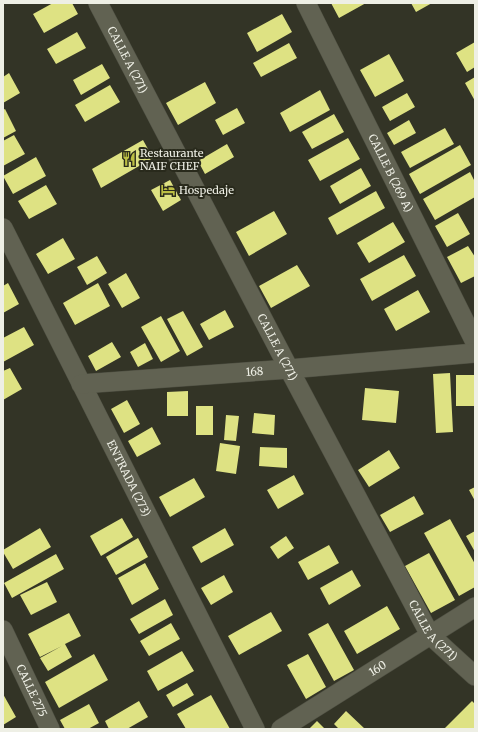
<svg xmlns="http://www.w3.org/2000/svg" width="478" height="732" viewBox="0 0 478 732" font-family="Merriweather,serif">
<rect width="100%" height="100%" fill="#333426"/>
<!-- building -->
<path fill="#dee283" d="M53,3H72L78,14L44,33L33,14Z
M331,3H366L339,18Z
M411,3H432L416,12Z
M282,14L292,32L257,52L247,33Z
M77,32L86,48L56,64L47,49Z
M475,42V67L467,72L456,53Z
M289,43L297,58L261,77L253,63Z
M389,54L404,81L375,97L360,70Z
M102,64L110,78L81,95L73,80Z
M9,73L20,93L3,103V77Z
M475,77V101L465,83Z
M205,82L216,103L178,125L166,103Z
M110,85L120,102L85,122L75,105Z
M320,90L330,110L290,132L280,113Z
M407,93L415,107L390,121L382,107Z
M237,108L245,123L223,135L215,120Z
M5,109L16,131L3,138V110Z
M334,114L344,132L312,149L302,132Z
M409,120L416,133L394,145L387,133Z
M445,128L454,144L410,168L401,152Z
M14,135L25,154L3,166V141Z
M348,138L360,159L320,181L308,160Z
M143,140L153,158L101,188L92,169Z
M227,144L234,157L205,174L198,161Z
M460,145L471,165L420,194L409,174Z
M36,157L46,176L13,194L3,176Z
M361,168L371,186L340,204L330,186Z
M470,172L475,182V197L435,220L423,199Z
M170,180L181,200L163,211L151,190Z
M46,185L57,204L29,219L18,201Z
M376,191L385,208L337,235L328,218Z
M274,211L287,234L249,256L236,232Z
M458,213L470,234L447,247L435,226Z
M393,222L405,242L369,263L357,243Z
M63,238L75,259L48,274L36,254Z
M468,246L475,257V276L461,283L447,257Z
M404,255L416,276L372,301L360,279Z
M97,256L107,273L87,285L77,267Z
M297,265L310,286L271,308L259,286Z
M126,273L140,298L122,308L108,284Z
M8,283L19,304L3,313V286Z
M98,283L110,306L75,325L63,303Z
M418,290L430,312L396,331L384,309Z
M225,310L234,327L209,340L200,324Z
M183,311L203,347L187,356L167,319Z
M161,316L180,351L161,362L141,327Z
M24,327L34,345L3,362V338Z
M112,342L121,357L96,371L88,356Z
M145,343L153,359L138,367L130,352Z
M10,368L22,389L3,400V371Z
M450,373L453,432L436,433L433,374Z
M456,375H475V406H456Z
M365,388L399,391L396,423L362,420Z
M188,391V416H167V392Z
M127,400L140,424L124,433L111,409Z
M196,406H213V435H196Z
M254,413L275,415L274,435L252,433Z
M226,415L239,416L236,441L224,440Z
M152,427L161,444L137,457L128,441Z
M220,443L240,446L236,474L216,471Z
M260,447L287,448V468L259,466Z
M389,450L400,468L369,487L358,470Z
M294,475L304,494L278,509L267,490Z
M194,478L205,497L170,517L159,497Z
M475,487V501L469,490Z
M414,496L424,514L390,532L380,515Z
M122,518L133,537L101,556L90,536Z
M450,519L475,564V587L459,596L424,533Z
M40,528L51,547L13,569L3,552V550Z
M225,528L234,545L201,563L192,547Z
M475,531V552L466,536Z
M286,536L294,548L278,559L270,547Z
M138,538L148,557L116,575L106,557Z
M329,545L339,563L308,580L298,562Z
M429,553L455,600L431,613L405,566Z
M56,554L64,569L12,598L4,583Z
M145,563L159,589L132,605L118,578Z
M352,570L361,586L329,605L320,588Z
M224,575L233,592L211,605L201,588Z
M47,582L57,602L31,615L20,595Z
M165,599L173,615L139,634L130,619Z
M387,606L400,629L357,654L344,631Z
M271,612L282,631L239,655L228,636Z
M69,613L81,636L65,644L72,657L48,671L40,658L62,646L40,657L28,634Z
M171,623L180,639L149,656L140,641Z
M328,623L354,670L334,681L308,634Z
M182,651L194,671L158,691L147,671Z
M94,654L108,680L59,708L45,682Z
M308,654L326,687L306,699L287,665Z
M187,683L194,695L173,707L166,695Z
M3,694L16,717L3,725Z
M211,695L230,729H186L177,714Z
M139,701L148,717L127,729H109L105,721Z
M472,701L475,704V729H444Z
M89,704L99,723L88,729H65L60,720Z
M346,711L365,729H339L334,724Z
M317,721L325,729H309Z"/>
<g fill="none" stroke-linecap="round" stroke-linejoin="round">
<defs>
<g id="minor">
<path id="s1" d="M98,3L289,369L430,635L475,676"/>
<path id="s2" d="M306,3L475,342"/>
<path id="s3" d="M3,228L255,729"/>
<path id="s4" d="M81,384L289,369L475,353"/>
<path id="s5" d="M3,630L50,729"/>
<path id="s6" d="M281,729L475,607"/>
</g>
</defs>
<!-- minor casing -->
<use href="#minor" stroke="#4e4f42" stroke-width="20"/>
<!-- minor -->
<use href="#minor" stroke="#616252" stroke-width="19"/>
</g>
<!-- icons -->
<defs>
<symbol id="restaurant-bare" viewBox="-9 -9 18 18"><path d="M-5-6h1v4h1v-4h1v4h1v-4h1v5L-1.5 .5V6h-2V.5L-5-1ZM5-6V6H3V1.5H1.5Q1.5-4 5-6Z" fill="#bcbf44" stroke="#292a1c" stroke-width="2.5" paint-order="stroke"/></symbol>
<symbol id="hotel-bare" viewBox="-9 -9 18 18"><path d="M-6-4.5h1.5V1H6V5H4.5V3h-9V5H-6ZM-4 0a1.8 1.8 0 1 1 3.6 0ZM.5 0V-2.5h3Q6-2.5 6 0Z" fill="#bcbf44" stroke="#292a1c" stroke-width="2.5" paint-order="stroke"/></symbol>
</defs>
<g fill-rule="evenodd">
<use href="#restaurant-bare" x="119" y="149" width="20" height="20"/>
<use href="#hotel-bare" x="158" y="180" width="20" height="20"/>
</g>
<g text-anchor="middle" stroke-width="4" stroke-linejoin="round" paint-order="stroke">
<!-- street labels -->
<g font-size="11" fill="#eeefe5" stroke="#292a1c">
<text dy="4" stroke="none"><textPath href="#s1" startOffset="64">CALLE A (271)</textPath></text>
<text dy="4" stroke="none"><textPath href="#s2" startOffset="190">CALLE B (269 A)</textPath></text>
<text dy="4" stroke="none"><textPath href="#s1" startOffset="388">CALLE A (271)</textPath></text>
<text dy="4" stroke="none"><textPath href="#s4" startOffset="174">168</textPath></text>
<text dy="4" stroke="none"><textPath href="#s3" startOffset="280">ENTRADA (273)</textPath></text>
<text dy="4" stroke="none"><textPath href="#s1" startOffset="712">CALLE A (271)</textPath></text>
<text dy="4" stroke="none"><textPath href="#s6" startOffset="114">160</textPath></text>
<text dy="4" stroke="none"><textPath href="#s5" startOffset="67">CALLE 275</textPath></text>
</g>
<!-- poi labels -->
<g font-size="11" fill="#eeefe5" stroke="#292a1c" text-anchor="start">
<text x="140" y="157">Restaurante<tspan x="140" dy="13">NAIF CHEF</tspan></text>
<text x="179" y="194">Hospedaje</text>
</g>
</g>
<!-- border -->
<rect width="478" height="732" fill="none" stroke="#eeefe5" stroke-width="8"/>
</svg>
